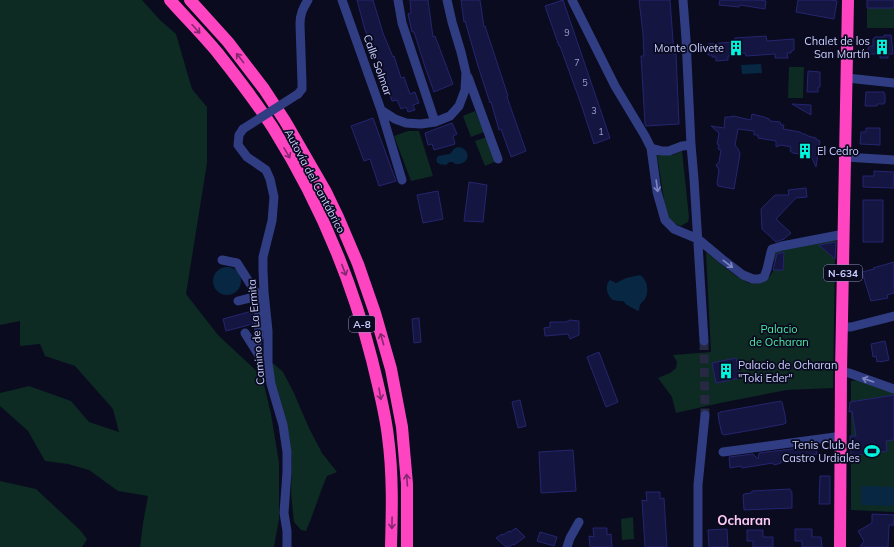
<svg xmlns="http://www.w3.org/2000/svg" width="894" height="547" viewBox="0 0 894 547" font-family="Mulish,sans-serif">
<rect width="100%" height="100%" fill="#0a0b1f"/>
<!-- green -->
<path fill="#0d2a23" d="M0,0H142L160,20L176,34L192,89L207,107V163L186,294L218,335L262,376L271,414L279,463V519L274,547H140L143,523L148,496L118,491L89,470L68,464L45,461L28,431L0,406V393L29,386L71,401L89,422L119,432L113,409L75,366L45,356L40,344L20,346V321L0,325Z
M867,8H894V28H867Z
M789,67H804L803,98H788Z
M475,111L484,132L471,137L463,116Z
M408,131H419L433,176L411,181L394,136Z
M487,137L497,161L485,166L475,141Z
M682,151L689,217L688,222L681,226C673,224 670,220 666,213L657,155H673Z
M836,239L837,241L835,259L833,388L787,390L720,403L676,413L672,397L658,378L670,373L676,368L677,362L673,355L711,352L706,252C715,259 740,281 750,283C760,285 769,280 773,271C775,266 774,258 774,252Z
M273,363L283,372L293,391L309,428L322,453L337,472L327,476C319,494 314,513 306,531L301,530L294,522L291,493L292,458L288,431L276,391L273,371Z
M859,380L894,393V512L851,510V381Z
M0,481L36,489L80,530L87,539L82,547H0Z
M633,517L634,539L622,540L621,519Z"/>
<!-- water -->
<path fill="#072742" d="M761,64L762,73L742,74L741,65Z
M457,147C471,147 472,165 455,164L453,162H449L446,165C441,165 433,164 438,156L450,154L454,149Z
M213 281a14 14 0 1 1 28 0a14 14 0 1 1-28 0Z
M640,275C648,280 649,291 645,299C641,304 640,303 639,310L638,311L627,305L623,301C620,301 617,301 613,300C607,296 604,286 610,280L616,283L626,278Z
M861,486L894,487V506L861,505Z"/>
<!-- building -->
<path fill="#151542" stroke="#252570" d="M357,0H373L383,33L393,57L394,56L401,78L404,77L410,94L415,92L419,103L413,105L415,110L408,112L406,107L401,109L397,100L392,101L376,53H375L365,30Z
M410,0H428L433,37L435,36L453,84L434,92L426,70L414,32H412L408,14L411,13Z
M461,0H480L484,27L485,26L508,96L507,97L526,151L511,157L501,129L499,130L491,102L490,103L478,66L465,21L464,22Z
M563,0L610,138L594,144L581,104L560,46H559L545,6Z
M639,0H670L674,54H676L679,124L646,126L645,124L641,56H644L643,34Z
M720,0H759L766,1L765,9L740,5L739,7L719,5Z
M798,0H831L837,1L834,19L796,12Z
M867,0H894V8H867Z
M884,35H891L893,54H888V58H880V55H879L878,54H870L868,51V48L870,46H873V39L875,37H884Z
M766,36L767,41L794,39V50L791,51V53H787L788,58H775V54L746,56L745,53H732V56H728V60L716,61V57H712V55H708V44L734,42L735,38Z
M808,71L820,72V87H818V92H807Z
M866,92H884V94H885V103H884V104H877V106H865Z
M792,104L811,105V115Z
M752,114L764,117L769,119L770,121L780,122L781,125H784L783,129L800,132L803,134H805L808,136L816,138L817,140L820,141L816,167L811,156L793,153L790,151L791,147L781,145L776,147V141L758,138V135H754V131L738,129L735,145L738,149L740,154L734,189L718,186L717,183L719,170L716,165L719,162L721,150L718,149L719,145L717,144L719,133L711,126L724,128L725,117H730L733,116L751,120Z
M373,118L396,181L379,186L370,159L364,161L351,126Z
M452,123L457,134L453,136L455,144L434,150L432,144L428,145L425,133Z
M866,128H880V145L860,144L861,132H866Z
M874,171L894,172V188L863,187V176H874Z
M469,182L487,185L483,222L464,221Z
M806,188L807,197L796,198L776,219L791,233L784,239L776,242L762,229L761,209L775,195H789L788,190Z
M438,191L443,219L423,223L417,195Z
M863,200H883V242H863Z
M836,242L835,259L819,245Z
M784,252L783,270H773L777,254Z
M894,262V293L887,295L888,298L871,301L862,272L874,269L873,268Z
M252,311L253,324L226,331L223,319Z
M419,318L421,342L414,343L412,319Z
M570,320L579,321V335L570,339L568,334L545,336L544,328L550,327V322H566Z
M885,341L889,360L881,362L880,361L877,362L876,356L873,357L871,344Z
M599,352L618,402L606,407L587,357Z
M736,358L740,378L716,383L712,363Z
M894,395V440L886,441L887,451L851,456L850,436H856L852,411L849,412L850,402Z
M520,400L526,426L518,428L512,402Z
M781,401V402H782L785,415L786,423L784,424L758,429L724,435L723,434H722L719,421L718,413H720V412Z
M816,446L817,454L805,456L806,459L781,461V463L774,465L773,463L742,468L741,466L730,468L729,457L753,454L758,459L759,453Z
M573,450L576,491L541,493L539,452Z
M820,476H830V504H819Z
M790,489L792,493V508L744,510L743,495L744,494L751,493V492H752V491Z
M646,492H660V499L664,498L667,547H645L642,500L647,501Z
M872,514L894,515V525H889L888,547H860L864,541L858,531L872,523Z
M516,528L525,537L514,545L513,544L509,547H506L496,538L502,534L503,535L509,531L510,532Z
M593,528H607V535L611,534L612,547H590L589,536L594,537Z
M727,529L728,547H709L708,530Z
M795,529H812V537H821L822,547H802V541H795Z
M747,530H763V537H773V547H753V541H747Z
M540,532L557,537L554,546L537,541Z"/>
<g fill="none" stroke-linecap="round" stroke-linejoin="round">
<!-- minor-tunnel -->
<path stroke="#272841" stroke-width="9" stroke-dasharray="9 4.5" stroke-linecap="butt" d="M704,341L705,415"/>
<!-- minor -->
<path stroke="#313d83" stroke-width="9" d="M342,0L381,110L395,119L406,123L421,124L435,122L450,116L459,106L465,90L466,73L461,52L452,22L447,0
M398,0L402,23L435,122
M572,0L615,86L645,136L651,148L657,192L665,220L674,229L698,239L722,259L743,275L753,279H759L764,277L767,269L771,252L772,249L782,246L844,234
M683,0L686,39L691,145L694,179L704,341
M468,77L498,159
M847,78L894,83
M298,94L302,89V83L300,24C300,14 303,8 308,0
M381,110L402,180
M243,129L239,135L238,145L247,157L266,170L270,179L274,197L272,221L263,257V270L264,292L268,331V363L271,384L283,425L287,452V472L284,513L287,531V547
M651,148L662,151H669L682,146L691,145
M845,157L894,160
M222,260L237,263L258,296L259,337L255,349L258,354L268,363
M238,301L258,296
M842,327H851L894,316
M245,333L255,349
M841,372L849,373L894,389
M723,452L835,437L841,438
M567,547L570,538L579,522
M698,547V485L705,415"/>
<!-- highway -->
<path stroke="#ff44c1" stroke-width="12" d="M170,0C185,17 202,34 217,52C236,76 256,102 273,128C318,200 351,277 372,360C378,385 385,411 388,437C393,474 392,510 391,547
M190,0L228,42L264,89L285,121L326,192L338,217L358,264L375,313L391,369L402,427L407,484V547
M840,547L841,372L848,0"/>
<!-- minor-bridge -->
<path stroke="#313d83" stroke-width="9" d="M243,129L298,94"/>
</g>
<!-- one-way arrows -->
<defs><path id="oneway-shaft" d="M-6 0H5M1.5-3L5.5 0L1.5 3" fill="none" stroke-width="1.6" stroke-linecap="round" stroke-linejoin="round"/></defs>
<g stroke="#842870">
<use href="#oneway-shaft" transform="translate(196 29) rotate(48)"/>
<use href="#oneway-shaft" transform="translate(240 58) rotate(-128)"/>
<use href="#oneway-shaft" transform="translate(287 153) rotate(60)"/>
<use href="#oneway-shaft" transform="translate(344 270) rotate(69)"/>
<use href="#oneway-shaft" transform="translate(382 339) rotate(-106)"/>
<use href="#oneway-shaft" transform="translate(380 394) rotate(80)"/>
<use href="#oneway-shaft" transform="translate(407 480) rotate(-94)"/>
<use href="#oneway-shaft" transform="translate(392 523) rotate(91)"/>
</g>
<g stroke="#7d85c1">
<use href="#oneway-shaft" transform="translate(657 186) rotate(82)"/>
<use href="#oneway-shaft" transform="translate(728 264) rotate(37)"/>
<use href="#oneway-shaft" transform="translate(868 380) rotate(-161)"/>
</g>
<!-- icons -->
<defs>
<symbol id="building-bare" viewBox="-9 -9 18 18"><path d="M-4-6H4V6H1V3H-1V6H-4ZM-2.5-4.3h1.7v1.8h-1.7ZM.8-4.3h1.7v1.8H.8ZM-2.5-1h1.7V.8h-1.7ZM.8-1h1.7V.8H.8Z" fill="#00f4de" stroke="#0a0b1f" stroke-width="2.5" paint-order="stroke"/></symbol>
<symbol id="stadium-bare" viewBox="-9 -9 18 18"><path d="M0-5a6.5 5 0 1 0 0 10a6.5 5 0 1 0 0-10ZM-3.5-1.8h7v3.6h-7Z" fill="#00f4de" stroke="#0a0b1f" stroke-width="2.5" paint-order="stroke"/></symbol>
</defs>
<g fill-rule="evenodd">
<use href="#building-bare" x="871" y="36" width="22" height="22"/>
<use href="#building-bare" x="725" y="37" width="22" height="22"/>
<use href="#building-bare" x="794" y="140" width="22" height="22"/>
<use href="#building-bare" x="715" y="360" width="22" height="22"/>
<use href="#stadium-bare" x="861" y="440" width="22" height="22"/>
</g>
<g text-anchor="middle" stroke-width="3.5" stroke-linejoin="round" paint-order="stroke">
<!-- number labels -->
<g font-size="9" fill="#9c9fd0">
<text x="567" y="36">9</text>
<text x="577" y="66">7</text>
<text x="585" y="86">5</text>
<text x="594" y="114">3</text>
<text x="601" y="135">1</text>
</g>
<!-- shield labels -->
<g fill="#0a0b1f" stroke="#9093bc" stroke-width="1">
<rect x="824" y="265" width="38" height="16" rx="3"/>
<rect x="349" y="316" width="26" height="16" rx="3"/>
</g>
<g font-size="10" font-weight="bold" fill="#c9cdff">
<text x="843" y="277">N-634</text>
<text x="362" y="328">A-8</text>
</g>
<!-- poi labels -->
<g font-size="11" fill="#c9cdff" stroke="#0a0b1f" text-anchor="end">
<text x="870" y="45">Chalet de los<tspan x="870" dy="13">San Martín</tspan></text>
<text x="724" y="52">Monte Olivete</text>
<text x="817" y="155" text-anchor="start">El Cedro</text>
<text x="738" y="369" text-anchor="start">Palacio de Ocharan<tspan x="738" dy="13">"Toki Eder"</tspan></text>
<text x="860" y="449">Tenis Club de<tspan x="860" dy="13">Castro Urdiales</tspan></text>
</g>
<!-- street labels -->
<g font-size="11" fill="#c9cdff" stroke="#0a0b1f">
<text transform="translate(378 65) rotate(70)" y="4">Calle Solmar</text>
<text transform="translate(315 181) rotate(62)" y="4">Autovía del Cantábrico</text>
<text transform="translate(256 332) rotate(-95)" y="4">Camino de La Ermita</text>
</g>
<!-- park labels -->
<g font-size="11" fill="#4be9a3" stroke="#0a0b1f">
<text x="779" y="333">Palacio<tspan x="779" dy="13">de Ocharan</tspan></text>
</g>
<!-- quarter labels -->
<g font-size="13" font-weight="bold" fill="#ffcbf6" stroke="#0a0b1f">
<text x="744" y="525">Ocharan</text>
</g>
</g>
</svg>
